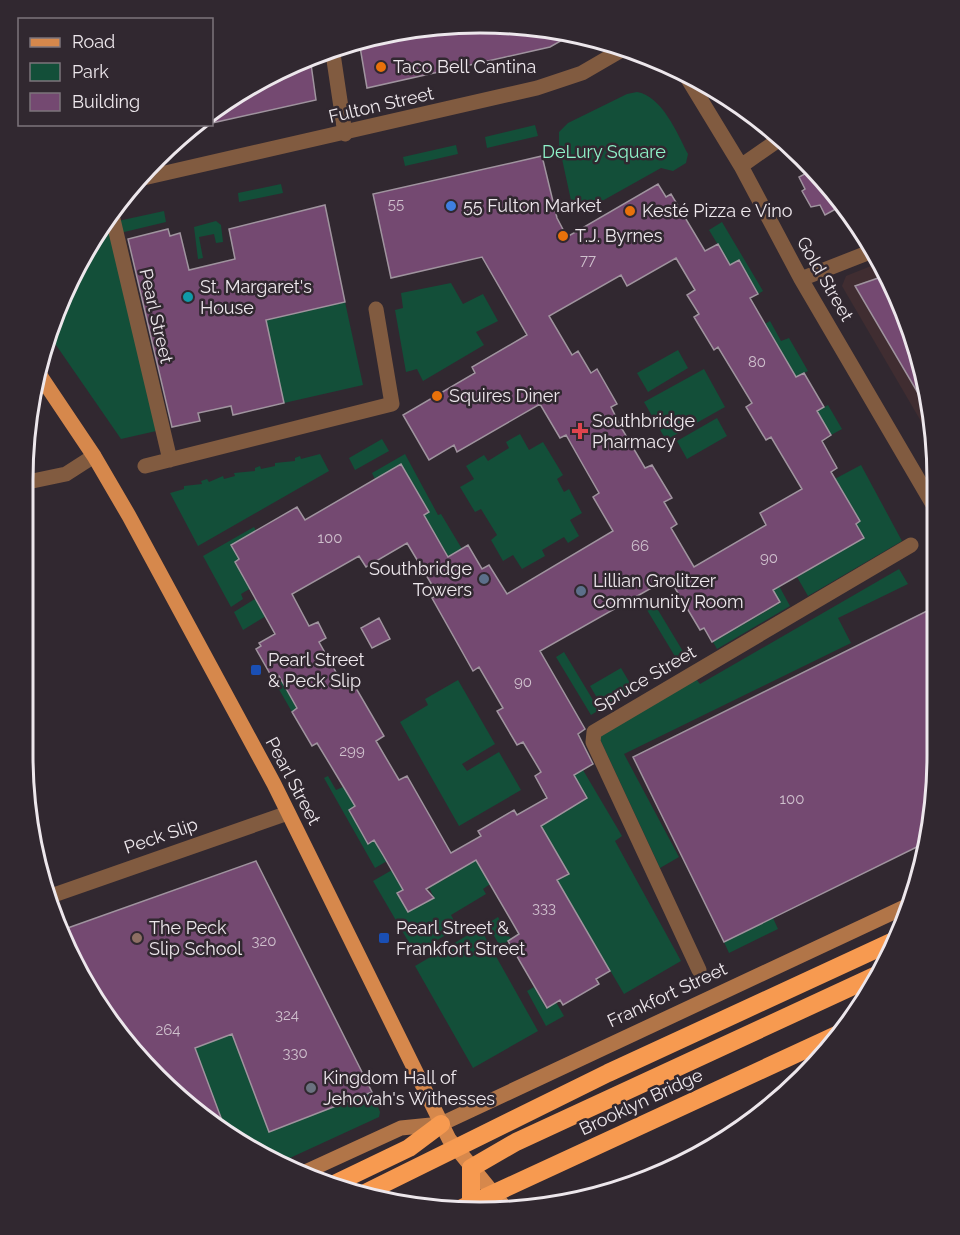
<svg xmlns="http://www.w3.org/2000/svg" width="960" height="1235" viewBox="0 0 960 1235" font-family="Raleway,sans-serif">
<rect width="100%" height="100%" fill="#312830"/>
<!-- education -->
<path fill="#402d31" d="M881,262L913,333L936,447L842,286L846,276Z"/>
<!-- green -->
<path fill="#134f39" d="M637,92C662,96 677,133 688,154L686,163L673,171L661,168L586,210L572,205L559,145V132L568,123L627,94Z
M535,125L538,136L487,148L485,137Z
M456,145L458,154L405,166L403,157Z
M281,184L283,193L239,202L238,193Z
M113,208L118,221L164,211L166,222L120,233L165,429L121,439L47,332Z
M216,221L221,225L223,242L216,243L214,234L199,237L203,258L198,259L194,227Z
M722,222L763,291L758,294L739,260L730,265L709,230Z
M451,283L463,304L483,294L498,321L476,332L484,345L423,381L417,369L406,372L395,310L403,308L401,293Z
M345,302L363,385L284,403L266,320Z
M770,321L781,341L789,338L808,371L796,377L765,324Z
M678,350L688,368L648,392L637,373Z
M704,369L725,407L666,440L644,402Z
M828,405L842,429L831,435L817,411Z
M717,418L727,436L687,459L677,441Z
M520,434L529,450L543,442L563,475L557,479L564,492L569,489L582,513L570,520L579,536L568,543L564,537L542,550L545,556L522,569L513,555L503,561L491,540L497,535L481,509L475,512L460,487L474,479L466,466L484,455L488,461L509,448L506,442Z
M382,439L389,451L355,470L349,458Z
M320,454L329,471L198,546L170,493L184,489V486L202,484L201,481L207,479L209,482L223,476L224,479L235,476L234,473L255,471V468L260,466L261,469L275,466V463L295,461V458L300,456L301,459Z
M405,454L438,515L441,514L462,549L448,556L424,515L429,512L409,478L396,467L375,479L372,473Z
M861,465L902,541L808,596L797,577L864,538L856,524L860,521L840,486L835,488L831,481Z
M254,527L256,531L231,545L239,559L235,562L251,588L241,594L243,599L231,607L203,556Z
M899,569L908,584L838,618L851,643L624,754L679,857L660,868L598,735L696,679L700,684Z
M778,584L790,606L717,649L713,642L780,603L771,588Z
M261,595L271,613L243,630L234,612Z
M652,600L687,658L679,663L644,605Z
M564,652L599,710L591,715L556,657Z
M270,662L297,708L292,712L265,665Z
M621,668L634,690L603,708L590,686Z
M458,680L495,744L462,764L467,771L499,752L521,790L459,826L400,722L428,705L425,699Z
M330,763L356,779L343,787L355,806L349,810L368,843L374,840L387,861L375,868L324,778L328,776L336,790L343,787Z
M583,770L622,836L615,841L681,961L624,994L571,904L555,882L569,874L538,821L564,812L587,798L574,775Z
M474,856L490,884L483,889L486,894L451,915L458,928L415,953L373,881L392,870L403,890L397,893L415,909L434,898L428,885C445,884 461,867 474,856Z
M498,917L511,939L500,946L487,924Z
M773,918L778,929L729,953L724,942Z
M480,928L538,1031L473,1068L415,966Z
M534,987L546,1008L556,1002L564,1016L546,1026L527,991Z
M232,1034L269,1132L372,1092L380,1112L379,1117L279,1163L252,1151L227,1132L195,1048Z"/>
<!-- building -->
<path fill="#744971" stroke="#a0949f" stroke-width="1.5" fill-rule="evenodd" d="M510,23L573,34L550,47L367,88L359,41L420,26Z
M310,57L316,100L212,123V112L251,84Z
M542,156L557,218L567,237L658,184L666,197L671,194L705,251L718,244L730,265L739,260L758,294L750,298L765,324L796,377L804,373L824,407L817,411L831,435L822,441L837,468L831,472L860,521L856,524L864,538L773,590L780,602L712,642L704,628L700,630L669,578L540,651L585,729L578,734L593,764L574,775L587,798L541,826L569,874L557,880L610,971L596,979L599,984L563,1005L560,1000L547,1008L508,941L519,934L476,860L426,889L434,898L408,912L397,893L403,890L383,855L374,840L368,844L349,810L355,806L343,786L317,743L312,746L292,712L297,708L279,676L273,679L256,649L261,646L259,643L275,634L235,562L239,559L231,545L297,507L305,520L401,464L429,512L424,515L448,557L468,545L482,569L489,565L507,594L613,531L593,497L599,493L583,465L566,435L560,438L540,404L457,452L454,445L429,460L403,415L475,373L472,367L527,335L482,257L391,278L373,194ZM676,258L695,290L687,295L699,314L694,317L714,350L718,347L752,403L746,407L766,440L771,437L802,489L760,513L766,525L694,567L671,528L677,524L664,502L672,498L652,465L645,468L622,429L611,407L617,404L597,369L591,373L578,351L572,355L549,316L621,275L627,286ZM407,543L438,595L432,598L473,671L479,667L503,708L497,711L517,745L523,742L541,772L535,776L547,798L517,815L514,810L478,831L481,836L451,853L407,776L399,780L376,741L384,736L349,676L341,681L319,642L326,638L318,622L309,626L292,594L359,556L366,567Z
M814,169L843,205L825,215L820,205L811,207L802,191L805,189L799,177Z
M325,205L345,302L266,320L284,403L233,415L231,406L198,413L200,421L172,427L128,239L168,229L170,236L180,233L189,270L235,259L229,229Z
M887,275L913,333L927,404L925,405L855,286Z
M933,608L929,841L724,942L633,757Z
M379,618L390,639L372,648L361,628Z
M256,861L372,1092L269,1132L232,1034L195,1048L226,1131L157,1079L84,984L62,930Z"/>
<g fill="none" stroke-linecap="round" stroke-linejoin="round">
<!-- street -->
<path stroke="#815b40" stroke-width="15" d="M332,47L345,134
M682,69L741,166L801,279L935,508
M741,166L781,138
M139,179L537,88L582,73L625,48
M112,215L170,460
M801,279L875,250
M145,466L392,404L376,309
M23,483L66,474L94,456
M48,897L288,813
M699,970L593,742L594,732L911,545"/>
<!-- secondary -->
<path stroke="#b17548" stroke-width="15" d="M303,1173L401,1128L441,1124L911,904"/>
<!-- primary -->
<path stroke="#d6884c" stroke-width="15" d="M39,374L94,456L129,516L274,784L449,1139L506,1209"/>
<!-- highway -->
<path stroke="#f79a50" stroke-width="18" d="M332,1185L409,1148L441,1124
M471,1211V1168L516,1142L879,974"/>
<!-- highway-bridge -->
<path stroke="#f79a50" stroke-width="18" d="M359,1196L608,1073L898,939
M458,1210L841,1033"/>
</g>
<!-- markers -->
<g fill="#e8710a" stroke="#312830" stroke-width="2">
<circle cx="381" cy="67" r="6"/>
<circle cx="630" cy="211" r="6"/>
<circle cx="563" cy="236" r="6"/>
<circle cx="437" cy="396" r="6"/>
</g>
<circle fill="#3f7fe0" stroke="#312830" stroke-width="2" cx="451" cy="206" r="6"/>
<circle fill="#0f9aa8" stroke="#312830" stroke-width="2" cx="188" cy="297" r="6"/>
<path fill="#e0444e" stroke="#312830" stroke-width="2" d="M577 422h6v6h6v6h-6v6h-6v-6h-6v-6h6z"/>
<g fill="#5c6f8a" stroke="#312830" stroke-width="2">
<circle cx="484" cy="579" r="6"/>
<circle cx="581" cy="591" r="6"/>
</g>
<g fill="#1a4fb4" stroke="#312830" stroke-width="2">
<rect x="250" y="664" width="12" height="12" rx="3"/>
<rect x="378" y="932" width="12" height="12" rx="3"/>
</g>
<circle fill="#8d6e63" stroke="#312830" stroke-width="2" cx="137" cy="938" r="6"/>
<circle fill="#6b7280" stroke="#312830" stroke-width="2" cx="311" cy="1088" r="6"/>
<g text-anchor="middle" stroke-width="5" stroke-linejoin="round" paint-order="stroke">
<!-- number labels -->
<g font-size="15" fill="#cfc0cd">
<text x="396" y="209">55</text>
<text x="588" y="265">77</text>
<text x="757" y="367">80</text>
<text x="330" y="543">100</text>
<text x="640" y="551">66</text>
<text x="769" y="563">90</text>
<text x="523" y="687">90</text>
<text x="352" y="756">299</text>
<text x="792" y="804">100</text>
<text x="544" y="913">333</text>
<text x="264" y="946">320</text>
<text x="287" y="1020">324</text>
<text x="168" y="1035">264</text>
<text x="295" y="1058">330</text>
</g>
<!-- poi labels -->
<g font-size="18" fill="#ede7ec" stroke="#312830" text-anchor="start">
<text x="393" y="73">Taco Bell Cantina</text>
<text x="463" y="212">55 Fulton Market</text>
<text x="642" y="217">Kesté Pizza e Vino</text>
<text x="575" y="242">T.J. Byrnes</text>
<text x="200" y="293">St. Margaret's<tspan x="200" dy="21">House</tspan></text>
<text x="449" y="402">Squires Diner</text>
<text x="592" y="427">Southbridge<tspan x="592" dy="21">Pharmacy</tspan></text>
<text x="472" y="575" text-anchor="end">Southbridge<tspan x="472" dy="21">Towers</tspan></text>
<text x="593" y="587">Lillian Grolitzer<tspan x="593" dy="21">Community Room</tspan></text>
<text x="268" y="666">Pearl Street<tspan x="268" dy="21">&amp; Peck Slip</tspan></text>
<text x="149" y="934">The Peck<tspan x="149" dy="21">Slip School</tspan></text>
<text x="396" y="934">Pearl Street &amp;<tspan x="396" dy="21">Frankfort Street</tspan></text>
<text x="323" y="1084">Kingdom Hall of<tspan x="323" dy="21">Jehovah's Withesses</tspan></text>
</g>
<!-- street labels -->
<g font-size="18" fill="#ede7ec" stroke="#312830">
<text transform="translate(381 105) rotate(-13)" y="6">Fulton Street</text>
<text transform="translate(825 279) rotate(60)" y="6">Gold Street</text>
<text transform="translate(156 316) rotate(77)" y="6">Pearl Street</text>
<text transform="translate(645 679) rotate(-30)" y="6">Spruce Street</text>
<text transform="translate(293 781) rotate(62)" y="6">Pearl Street</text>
<text transform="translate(161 836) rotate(-19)" y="6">Peck Slip</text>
<text transform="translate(667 995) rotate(-25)" y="6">Frankfort Street</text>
<text transform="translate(641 1102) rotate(-25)" y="6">Brooklyn Bridge</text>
</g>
<!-- park labels -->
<g font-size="18" fill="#8ff3c9" stroke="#312830">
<text x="604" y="158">DeLury Square</text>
</g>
</g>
<!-- crop -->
<path d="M0 0H960V1235H0ZM480 33H480A447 447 0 0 1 927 480V755A447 447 0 0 1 480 1202H480A447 447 0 0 1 33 755V480A447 447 0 0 1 480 33Z" fill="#312830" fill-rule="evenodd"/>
<path fill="none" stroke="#ede7ec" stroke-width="3" d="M480 33H480A447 447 0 0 1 927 480V755A447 447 0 0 1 480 1202H480A447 447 0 0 1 33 755V480A447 447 0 0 1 480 33Z"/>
<!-- legend -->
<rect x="18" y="18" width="195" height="108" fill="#312830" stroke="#7c747b" stroke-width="1.5"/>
<rect x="30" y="38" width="30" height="9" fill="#d6884c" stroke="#7c747b" stroke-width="1.5"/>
<text x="72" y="48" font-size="18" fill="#ede7ec">Road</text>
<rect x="30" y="63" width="30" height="18" fill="#134f39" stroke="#7c747b" stroke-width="1.5"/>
<text x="72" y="78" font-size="18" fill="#ede7ec">Park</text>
<rect x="30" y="93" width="30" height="18" fill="#744971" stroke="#7c747b" stroke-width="1.5"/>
<text x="72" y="108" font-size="18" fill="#ede7ec">Building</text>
</svg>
